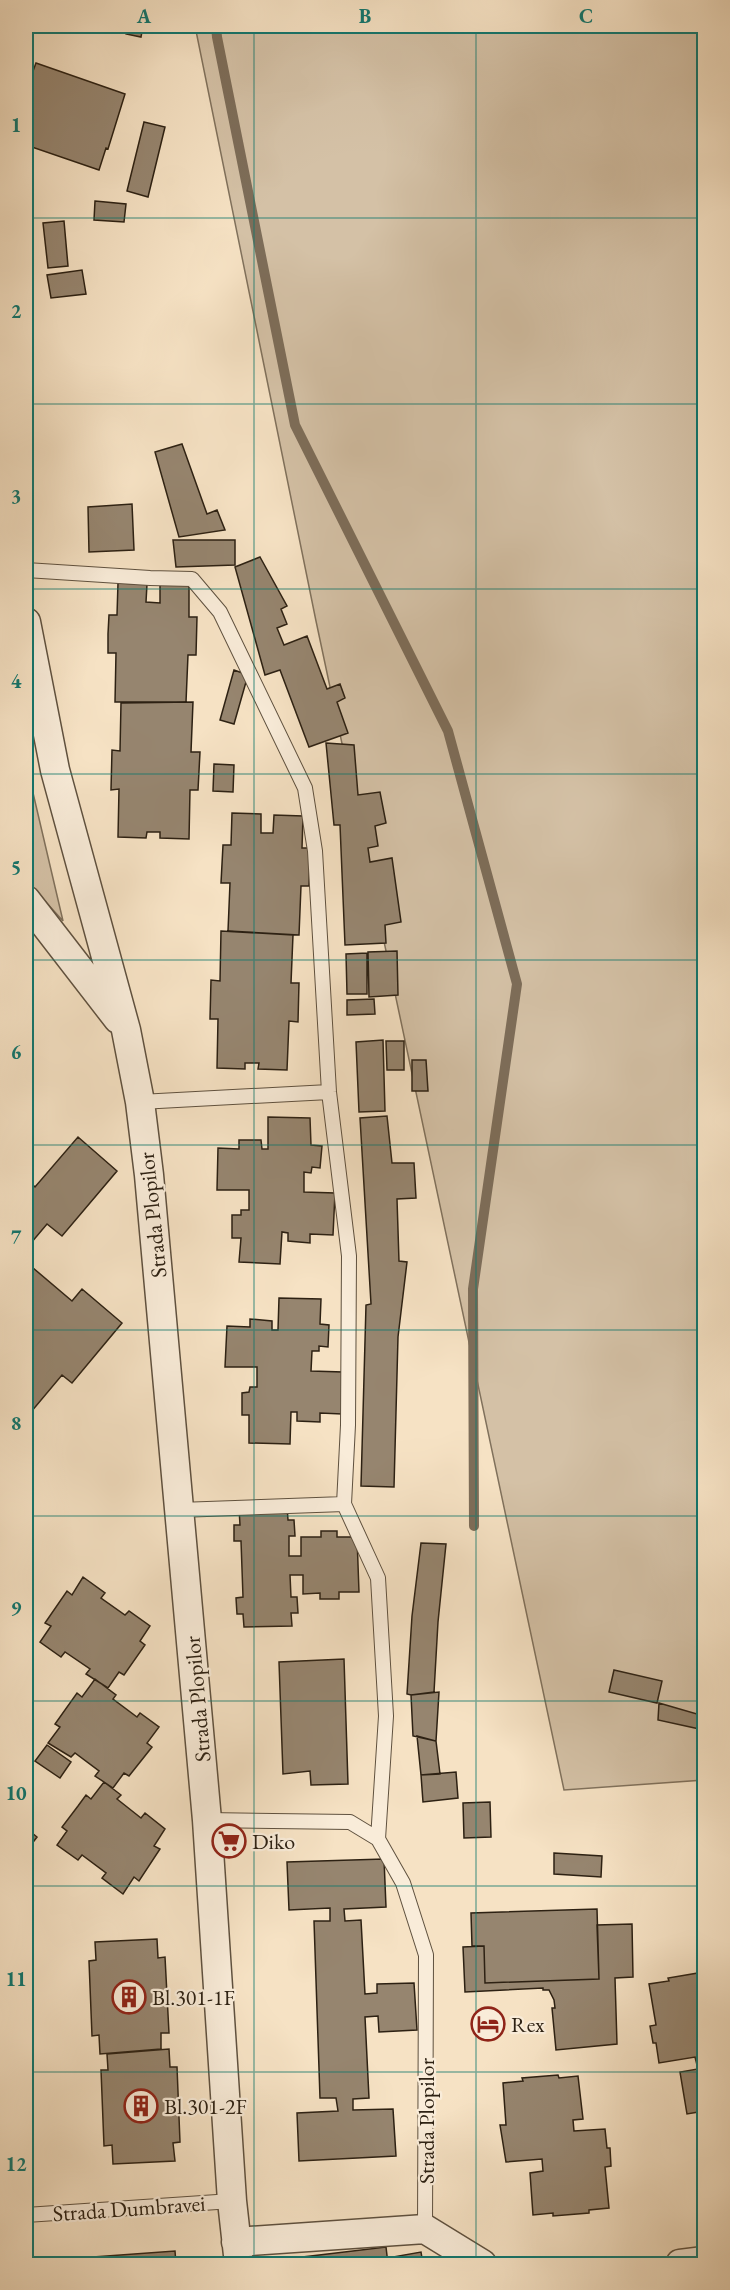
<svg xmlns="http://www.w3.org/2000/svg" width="730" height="2290" viewBox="0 0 730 2290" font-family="'EB Garamond',serif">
<rect width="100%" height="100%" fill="#f6e2c4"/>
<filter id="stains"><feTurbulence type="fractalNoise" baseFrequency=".00333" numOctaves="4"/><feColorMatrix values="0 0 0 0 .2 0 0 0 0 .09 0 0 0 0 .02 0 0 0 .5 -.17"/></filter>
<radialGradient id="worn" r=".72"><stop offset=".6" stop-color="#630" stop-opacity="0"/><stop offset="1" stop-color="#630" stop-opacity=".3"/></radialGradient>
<!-- green -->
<path fill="#d4c1a6" stroke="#80715c" stroke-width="1.5" d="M195,26H704V1780L564,1790L316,621Z
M26,763L63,921L26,880Z"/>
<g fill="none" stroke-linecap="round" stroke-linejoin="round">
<!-- stream -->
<path stroke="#7d6d59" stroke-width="10" d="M216,26L217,37L295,425L448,731L517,984L473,1289L474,1526"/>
</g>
<!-- building -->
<path fill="#96856f" stroke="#2d2113" stroke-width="1.5" d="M127,26H143L141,37L126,34Z
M36,63L125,94L108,149L106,148L99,170L26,145V90Z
M144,122L165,127L148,197L127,191Z
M95,201L126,204L124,222L94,220Z
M64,221L68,266L48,268L43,223Z
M82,270L86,294L51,298L47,275Z
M182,444L207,514L217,510L225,530L179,537L155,452Z
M132,504L134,550L89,552L88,507Z
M173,540H235V565L176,567Z
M260,557L287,606L281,609L287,624L277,628L284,645L307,636L327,689L340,684L345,698L337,702L348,733L309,747L280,670L265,675L235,567Z
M118,583L147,584L146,602L160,603V584L189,585V617H197L196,655H188L186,702H115L116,653H108V634L109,615H117Z
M234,670L248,675L234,724L220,720Z
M193,702L191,752H200L198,790H190L189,839L160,838V832H147L146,838L118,837L119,789L111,790L112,750L120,751L121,703Z
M326,743L354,745L358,795L380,792L386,823L375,826L378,846L368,848L370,862L392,858L401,922L385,925L386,943L345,945L340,825H334Z
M214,764L234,765L233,792L213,791Z
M232,813L261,814V833H273L274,815L303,816L302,848H310L309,886H301L299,935L228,931L230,883H221L223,845H231Z
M221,931L293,935L291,983H299L298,1022L289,1021L287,1070L258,1069L259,1063H245V1069L217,1068L218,1019H210L211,980L220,981Z
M397,951L398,995L369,997L368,952Z
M367,953V994H347L346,954Z
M374,999L375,1014L347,1015V1000Z
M383,1040L385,1111L359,1112L356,1042Z
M386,1041H404V1070H387Z
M412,1060H426L428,1091H412Z
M387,1116L392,1163H414L416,1198L397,1199L399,1261L407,1262L398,1337L394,1487L361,1486L366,1305L371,1304L360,1118Z
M268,1117L310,1118L311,1145L322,1146L320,1168L312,1167L311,1173L304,1172V1192L335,1193L333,1235L310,1234V1243L288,1241V1233L282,1232L280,1264L239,1262L241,1238H232V1215H241V1210H249V1190H217L218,1148L239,1149V1140H261L262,1149H268Z
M78,1137L117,1171L62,1236L47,1224L26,1249V1178L35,1187Z
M26,1262L72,1301L82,1289L122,1323L72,1383L62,1375L26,1418Z
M279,1298L321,1299L320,1324L329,1325L328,1347L319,1346V1351H312L311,1371L343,1372L342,1414L320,1413V1422L297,1421V1412H291L290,1444L249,1443V1415H242V1393L249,1392L250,1387H257V1367H225L227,1326L250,1327V1319L272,1321V1330H278Z
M287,1506L288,1520H294L295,1536H289V1556H301V1537H321V1531H337V1537H357L359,1592H339V1599H320V1593L303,1594V1575H290L291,1597H297L298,1613H291L292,1626L244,1627L243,1614H237L236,1598L243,1597L241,1541H234V1525H240L239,1508Z
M421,1543L446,1544L438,1622L434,1692L411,1695L407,1694L412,1616Z
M83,1577L105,1593L101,1598L125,1615L129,1611L150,1626L140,1641L145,1645L124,1675L119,1672L108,1688L86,1674L90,1669L65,1652L61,1657L40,1642L51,1626L45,1623L67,1591L72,1595Z
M344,1659L348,1784L311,1785L310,1771L283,1774L279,1662Z
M614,1670L662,1681L657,1703L609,1692Z
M95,1679L116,1695L113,1699L137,1717L140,1713L159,1727L147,1743L152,1747L129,1776L124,1773L113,1788L95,1776L99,1771L75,1753L71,1757L48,1743L60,1727L55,1724L77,1693L82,1697Z
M439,1692L436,1741L413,1736L411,1695Z
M659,1703L704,1716V1730L658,1720Z
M417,1736L436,1741L440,1774L421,1775Z
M47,1745L71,1762L60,1778L35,1761Z
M456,1772L458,1798L423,1802L421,1775Z
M104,1782L121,1795L117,1799L141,1818L145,1813L165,1829L154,1846L160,1849L139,1881L134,1877L123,1894L102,1878L106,1873L82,1855L78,1860L57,1845L67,1831L62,1827L78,1806L86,1795L91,1799Z
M490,1802L491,1837L464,1838L463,1803Z
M26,1828L37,1837L27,1850L26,1849Z
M554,1853L602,1856L601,1877L554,1874Z
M384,1859L386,1907L344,1909L345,1921L361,1920L365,1994L377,1993V1984L414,1983L417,2030L379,2032L378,2016L365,2017L369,2098L353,2099V2110L393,2109L396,2156L299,2161L297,2113L338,2111L336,2098H320L314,1921H330V1908L289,1910L287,1862Z
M597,1909L599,1979L485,1983L484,1946H472L471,1913Z
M632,1924L633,1977L615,1978L617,2044L556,2050L552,2008H555L554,2000L549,1990H543V1988L465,1992L463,1947L484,1946L485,1983L599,1979L597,1925Z
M157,1939L158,1958L165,1957L169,2033H161V2049L100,2054L99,2035L92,2036L89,1961L96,1960L95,1942Z
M704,1972V2111L687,2114L680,2072L698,2069L695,2057L659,2063L656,2043H653L650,2026L656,2025L649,1984L669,1981L668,1978Z
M169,2049L170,2067H177L180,2142L173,2143L175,2161L113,2164L112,2145L104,2146L101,2070H108L107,2054Z
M558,2075L559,2078L578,2076L583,2119L573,2120L574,2131L605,2129L607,2148H610L611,2166L605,2167L609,2208L589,2210V2213L553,2216V2213L533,2215L530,2173L543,2171L542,2159L506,2162L500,2125H506L503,2083L523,2081L522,2078Z
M386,2247L388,2264H286V2259Z
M175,2251L176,2264H52V2260Z
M421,2252L423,2264H388L387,2258Z"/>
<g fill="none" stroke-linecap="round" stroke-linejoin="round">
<defs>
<path id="lane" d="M26,570L150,578L192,579L220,612L305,788L315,851L329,1092L349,1256L348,1425L344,1504L378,1578L386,1716L378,1839
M140,1102L329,1092
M179,1510L344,1504
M207,1820L350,1822L378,1839L403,1883L426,1955L425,2229
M26,2215L232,2201"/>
<path id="street" d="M26,622L55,770L126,1030L140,1102L149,1175L207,1820L232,2201L239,2264
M26,900L118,1019
M236,2242L425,2229L482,2264
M680,2264L704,2261"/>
</defs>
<!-- lane casing -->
<use href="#lane" stroke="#5f513f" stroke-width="16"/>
<!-- street casing -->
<use href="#street" stroke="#5f513f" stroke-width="31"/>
<!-- lane -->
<use href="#lane" stroke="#f9ecd9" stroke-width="14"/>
<!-- street -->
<use href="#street" stroke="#f9ecd9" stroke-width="28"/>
</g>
<!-- grid -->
<path fill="none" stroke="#0f766e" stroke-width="1.5" stroke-opacity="0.55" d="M254,26V2264M476,26V2264M26,218H704M26,404H704M26,589H704M26,774H704M26,960H704M26,1145H704M26,1330H704M26,1516H704M26,1701H704M26,1886H704M26,2072H704"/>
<!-- icons -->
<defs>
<symbol id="supermarket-ring" viewBox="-11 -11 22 22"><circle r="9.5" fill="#f9ecd9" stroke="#8f2418" stroke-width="1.5"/><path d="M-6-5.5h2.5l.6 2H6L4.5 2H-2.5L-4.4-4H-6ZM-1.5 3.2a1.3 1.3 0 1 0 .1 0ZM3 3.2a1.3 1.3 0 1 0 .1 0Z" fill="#8f2418"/></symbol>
<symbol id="building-ring" viewBox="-11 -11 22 22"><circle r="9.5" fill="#f9ecd9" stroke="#8f2418" stroke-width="1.5"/><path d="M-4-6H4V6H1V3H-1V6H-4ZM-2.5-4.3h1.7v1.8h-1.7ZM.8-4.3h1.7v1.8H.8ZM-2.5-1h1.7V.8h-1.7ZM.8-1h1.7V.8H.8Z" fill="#8f2418"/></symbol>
<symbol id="hotel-ring" viewBox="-11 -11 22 22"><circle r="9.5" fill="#f9ecd9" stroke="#8f2418" stroke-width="1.5"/><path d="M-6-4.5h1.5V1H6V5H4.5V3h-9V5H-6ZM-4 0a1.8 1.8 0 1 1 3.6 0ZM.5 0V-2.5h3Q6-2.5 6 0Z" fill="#8f2418"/></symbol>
</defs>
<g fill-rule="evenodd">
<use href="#supermarket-ring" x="210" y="1822" width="38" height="38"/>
<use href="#building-ring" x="110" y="1978" width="38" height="38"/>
<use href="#hotel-ring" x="469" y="2005" width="38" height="38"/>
<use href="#building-ring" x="122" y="2087" width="38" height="38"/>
</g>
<g text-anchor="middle" stroke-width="4.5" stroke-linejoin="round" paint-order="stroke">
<!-- street labels -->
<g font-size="22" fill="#2d2113" stroke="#f9ecd9">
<text transform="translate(152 1215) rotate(-96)" y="8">Strada Plopilor</text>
<text transform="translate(197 1699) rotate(-95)" y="8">Strada Plopilor</text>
<text transform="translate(426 2121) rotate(-90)" y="8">Strada Plopilor</text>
<text transform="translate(129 2208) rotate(-4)" y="8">Strada Dumbravei</text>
</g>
<!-- poi labels -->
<g font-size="22" fill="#2d2113" stroke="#f9ecd9" text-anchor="start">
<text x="252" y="1849">Diko</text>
<text x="152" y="2005">Bl.301-1F</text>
<text x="511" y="2032">Rex</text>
<text x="164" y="2114">Bl.301-2F</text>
</g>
</g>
<!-- margin -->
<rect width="730" height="2290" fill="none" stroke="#f6e2c4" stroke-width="66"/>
<rect x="33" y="33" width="664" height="2224" fill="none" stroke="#0f766e" stroke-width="2"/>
<g font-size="20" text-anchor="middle" font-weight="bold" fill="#0f766e">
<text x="144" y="23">A</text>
<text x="365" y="23">B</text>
<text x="586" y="23">C</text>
<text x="16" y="132">1</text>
<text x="16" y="318">2</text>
<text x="16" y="503">3</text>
<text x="16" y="688">4</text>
<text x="16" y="874">5</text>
<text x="16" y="1059">6</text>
<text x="16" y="1244">7</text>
<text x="16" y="1430">8</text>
<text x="16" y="1615">9</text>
<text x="16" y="1800">10</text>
<text x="16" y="1986">11</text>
<text x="16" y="2171">12</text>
</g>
<rect width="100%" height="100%" filter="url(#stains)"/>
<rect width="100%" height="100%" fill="url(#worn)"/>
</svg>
